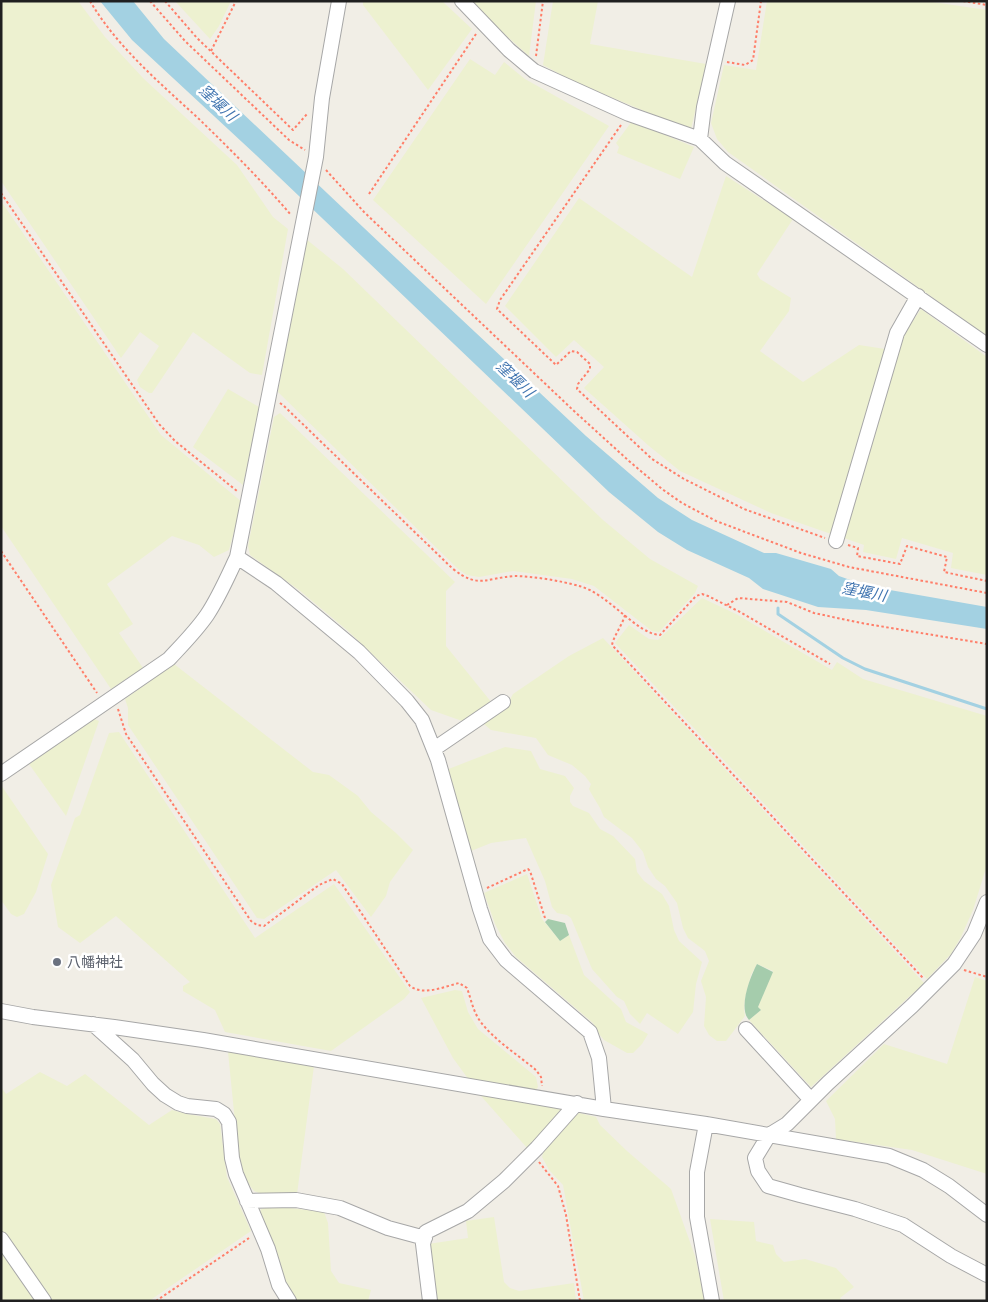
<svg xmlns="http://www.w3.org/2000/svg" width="988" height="1302" viewBox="0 0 988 1302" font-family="Cabin,'Noto Sans JP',sans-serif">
<rect width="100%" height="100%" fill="#f1eee6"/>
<!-- farmland -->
<path fill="#edf1d0" d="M1,1H78L105,37L144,79L237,165L273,217L288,229L262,375L250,373L193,332L152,393H149L140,387L137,380L159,346L140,332L121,358L1,181Z
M175,1H231L219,26L210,39Z
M363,1H442L472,29L428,90L363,5Z
M473,1H536L529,56L490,21Z
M553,1H598L590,44L706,64L691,129L675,124L573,81L543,65Z
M767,1H926L987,10V336L728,152L717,139L711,123L724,65L756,70Z
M470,59L495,75L504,62L525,79L609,126L486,304L373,200Z
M632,121L694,147L680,179L617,153L619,147L616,143Z
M726,176L793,219L757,274L760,279L791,298L789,311L760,351L803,382L859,345L885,349L834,535L771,513L680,471L649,446L584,388L604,367L574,340L556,357L505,306L579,198L692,277Z
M1,201L161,435L242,502L229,550L214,557L199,545L172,536L107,584L133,624L119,633L143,668L111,689L1,526Z
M306,239L343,269L603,520L650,559L698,586L695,593L659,632L652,631L594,586L572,579L513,571L479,577L467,575L458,569L278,392Z
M921,309L987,357V575L951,568L953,553L902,538L896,559L863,552L864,545L844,538L902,337Z
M228,389L259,407L243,485L193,447Z
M280,413L455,582L446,591V646L492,703L465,722L431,710L348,631L299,590L250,555L248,546L274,417Z
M702,598L736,614L832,670L837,662L863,679L987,716V865L973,910L961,937L951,954L927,979L615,643L629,625L649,639L658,640Z
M603,638L924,983L811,1087L749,1020L761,1010L758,1007L773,971L757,964L751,975L745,998L744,1009L745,1016L726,1041H717L709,1035L704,1026L706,997L701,981L709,961L705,951L688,938L683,928L677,903L665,886L656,879L648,867L643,852L632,838L604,817L600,808L591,793L589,789L591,784L585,776L572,765L548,755L536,738L491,730L484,724V719L508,703L513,694L569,656Z
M174,664L313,772L329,775L358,796L371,812L396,833L413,850L390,882L386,896L371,917L336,870L264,919L257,918L128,725V708L125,699Z
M94,719L99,721L66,816L29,764Z
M119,732L255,938L334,884L410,992L404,999L331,1051L225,1032L215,1010L183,991V986L190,982L116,916L80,943L58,927L51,885L75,818L80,815L109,733Z
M505,747L531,751L540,769L565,776L574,788L570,796V802L573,806L589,813L600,829L613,836L635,859L637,872L644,881L662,894L669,906L674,930L679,941L702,962L696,984L693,1012L678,1034L647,1013L640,1024L630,1014L624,1001L617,997L592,969L571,918L567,915L557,913L552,907L545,881L526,838L491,843L471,851L446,770Z
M1,785L48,854L36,892L24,914L17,917L11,914L1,900Z
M527,874L542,919L560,941L569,935L584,975L621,1009L626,1022L648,1034L642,1044L633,1053H627L604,1040L598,1033L593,1023L516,957L505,943L495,924L484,893Z
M975,977L987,981V1174L912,1150L836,1139L835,1119L826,1101L884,1044L947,1064Z
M455,990L462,991L468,1012L478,1029L536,1077L538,1087L535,1091L469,1080L453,1058L421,998Z
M228,1052L314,1066L297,1194H262L254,1191L247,1182L239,1162Z
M40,1072L67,1086L85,1074L149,1125L172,1110L187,1114L216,1119L220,1124L227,1177L251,1231L149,1301H51L1,1229V1087L6,1094Z
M488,1094L564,1108L529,1150L481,1096Z
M579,1113L596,1117L600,1125L627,1151L671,1189L695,1256L705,1301H584L563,1185L549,1170L542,1157L544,1150L572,1118Z
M273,1206L324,1212L328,1223L331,1271L339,1283L371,1290L368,1301H296L284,1284L280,1261L259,1216L261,1209Z
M494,1217L504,1282L510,1288L519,1291L574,1283L576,1301H436L428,1244L468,1238L466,1221Z
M710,1219L754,1222L756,1241L773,1245L776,1254L784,1262L805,1259L836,1268L854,1287L840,1298L842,1301H724Z
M1,1249L36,1301H1Z"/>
<!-- cemetery -->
<path fill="#a5ccac" d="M548,919L565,923L569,935L560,941L545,922Z
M757,964L773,972L758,1007L761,1010L749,1020C738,1008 750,977 757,964Z"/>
<!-- water -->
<path fill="#a3d1e2" d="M100,1H133L164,39L382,245L586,436L658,498L692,520L764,553H776L831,569L839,576L867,586L987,607V629L866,610L818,607L763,589L749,578L687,550L658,532L609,492L256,155L132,40Z"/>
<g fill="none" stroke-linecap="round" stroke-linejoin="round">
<!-- stream -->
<path stroke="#a3d1e2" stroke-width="3" d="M778,608V614L843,658L865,669L987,709"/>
<defs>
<path id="street" d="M462,1L509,50L534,71L629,114L700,139L725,163L987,345
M700,139L704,107L728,1
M836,541L897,333L918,296
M237,557L276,583L359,652L407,701L422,720L438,760L480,909L490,939L506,960L590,1032L599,1058L604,1109
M434,749L503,702
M1,774L169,659C182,645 196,631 207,615C219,597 228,576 237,557L316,157L322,98L339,1
M987,902L974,934L954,964L912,1006L828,1083L787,1124L769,1135L755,1158L758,1171L768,1186L800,1195L855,1209L903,1225L951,1256L987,1275
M1,1011L33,1017L114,1027L203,1040L604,1109L706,1124L889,1156L923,1170L949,1186L987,1215
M93,1024L133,1060L153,1084L165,1095L178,1103L187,1106L216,1109L224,1114L229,1122L232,1158L236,1174L268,1249L279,1285L289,1301
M746,1029L811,1100
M706,1124L697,1172V1217L712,1301
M247,1201L296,1200L340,1208L388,1228L425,1238
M1,1239L44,1301
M430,1301L423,1244L426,1232L468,1211L504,1181L537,1148L577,1103"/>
</defs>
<!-- street casing -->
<use href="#street" stroke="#a7a7a7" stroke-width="16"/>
<!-- path -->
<path stroke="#ff7e69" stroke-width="2" stroke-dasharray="2.5 2.5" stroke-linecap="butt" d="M90,1C117,47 160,83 199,119C231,150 262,181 291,215
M150,1L185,41L289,140L305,150
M165,1L197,38L293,130L307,114
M963,1L987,5
M211,51L236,1
M536,56L543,1
M727,62L745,65L753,60L761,1
M621,125L500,300L497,309L556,365L571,351L577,352L590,364V369L578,384L577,389L652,459L684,479L744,509L825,538
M326,170L364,212L574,411L629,461L662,489L682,503L716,521L801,553L849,567L987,593
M1,193L159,424L175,441L237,491
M369,194L476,34
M280,403L284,406L453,569C479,589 486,578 514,576C532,576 562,581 579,586C608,593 636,634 660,635L696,596L702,594L708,596L740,612L830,664
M848,545L858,548L857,556L900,564L907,546L947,557L944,572L987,581
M1,551L97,693
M727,605L738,598L787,602L814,613L861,623L987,644
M625,615C622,626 614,635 612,645L923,978
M118,709L126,734L251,921L257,925L264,926L319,885L333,879L342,884L410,986C424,996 443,987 459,983L467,988C471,999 473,1011 480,1021C494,1040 518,1055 536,1070L541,1077L542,1086
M487,888L528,869L530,871L545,918
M964,970L987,977
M539,1162L558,1186L566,1215L580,1301
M156,1301L249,1238"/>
<!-- street -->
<use href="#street" stroke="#fff" stroke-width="14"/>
</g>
<!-- markers -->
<circle fill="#6b7280" stroke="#fff" stroke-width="2" cx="57" cy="962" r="5"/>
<g text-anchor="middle" stroke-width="5" stroke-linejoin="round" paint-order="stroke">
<!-- worship labels -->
<g font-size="14" fill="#5b616d" stroke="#fff" text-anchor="start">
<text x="67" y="967">八幡神社</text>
</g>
<!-- water labels -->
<g font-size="15" font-style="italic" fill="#4175b0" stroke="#fff">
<text transform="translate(218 103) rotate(43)" y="5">窪堰川</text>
<text transform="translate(515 379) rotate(44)" y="5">窪堰川</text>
<text transform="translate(864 592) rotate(11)" y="5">窪堰川</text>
</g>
</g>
<!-- border -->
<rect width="988" height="1302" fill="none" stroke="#202020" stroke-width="5"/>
</svg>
